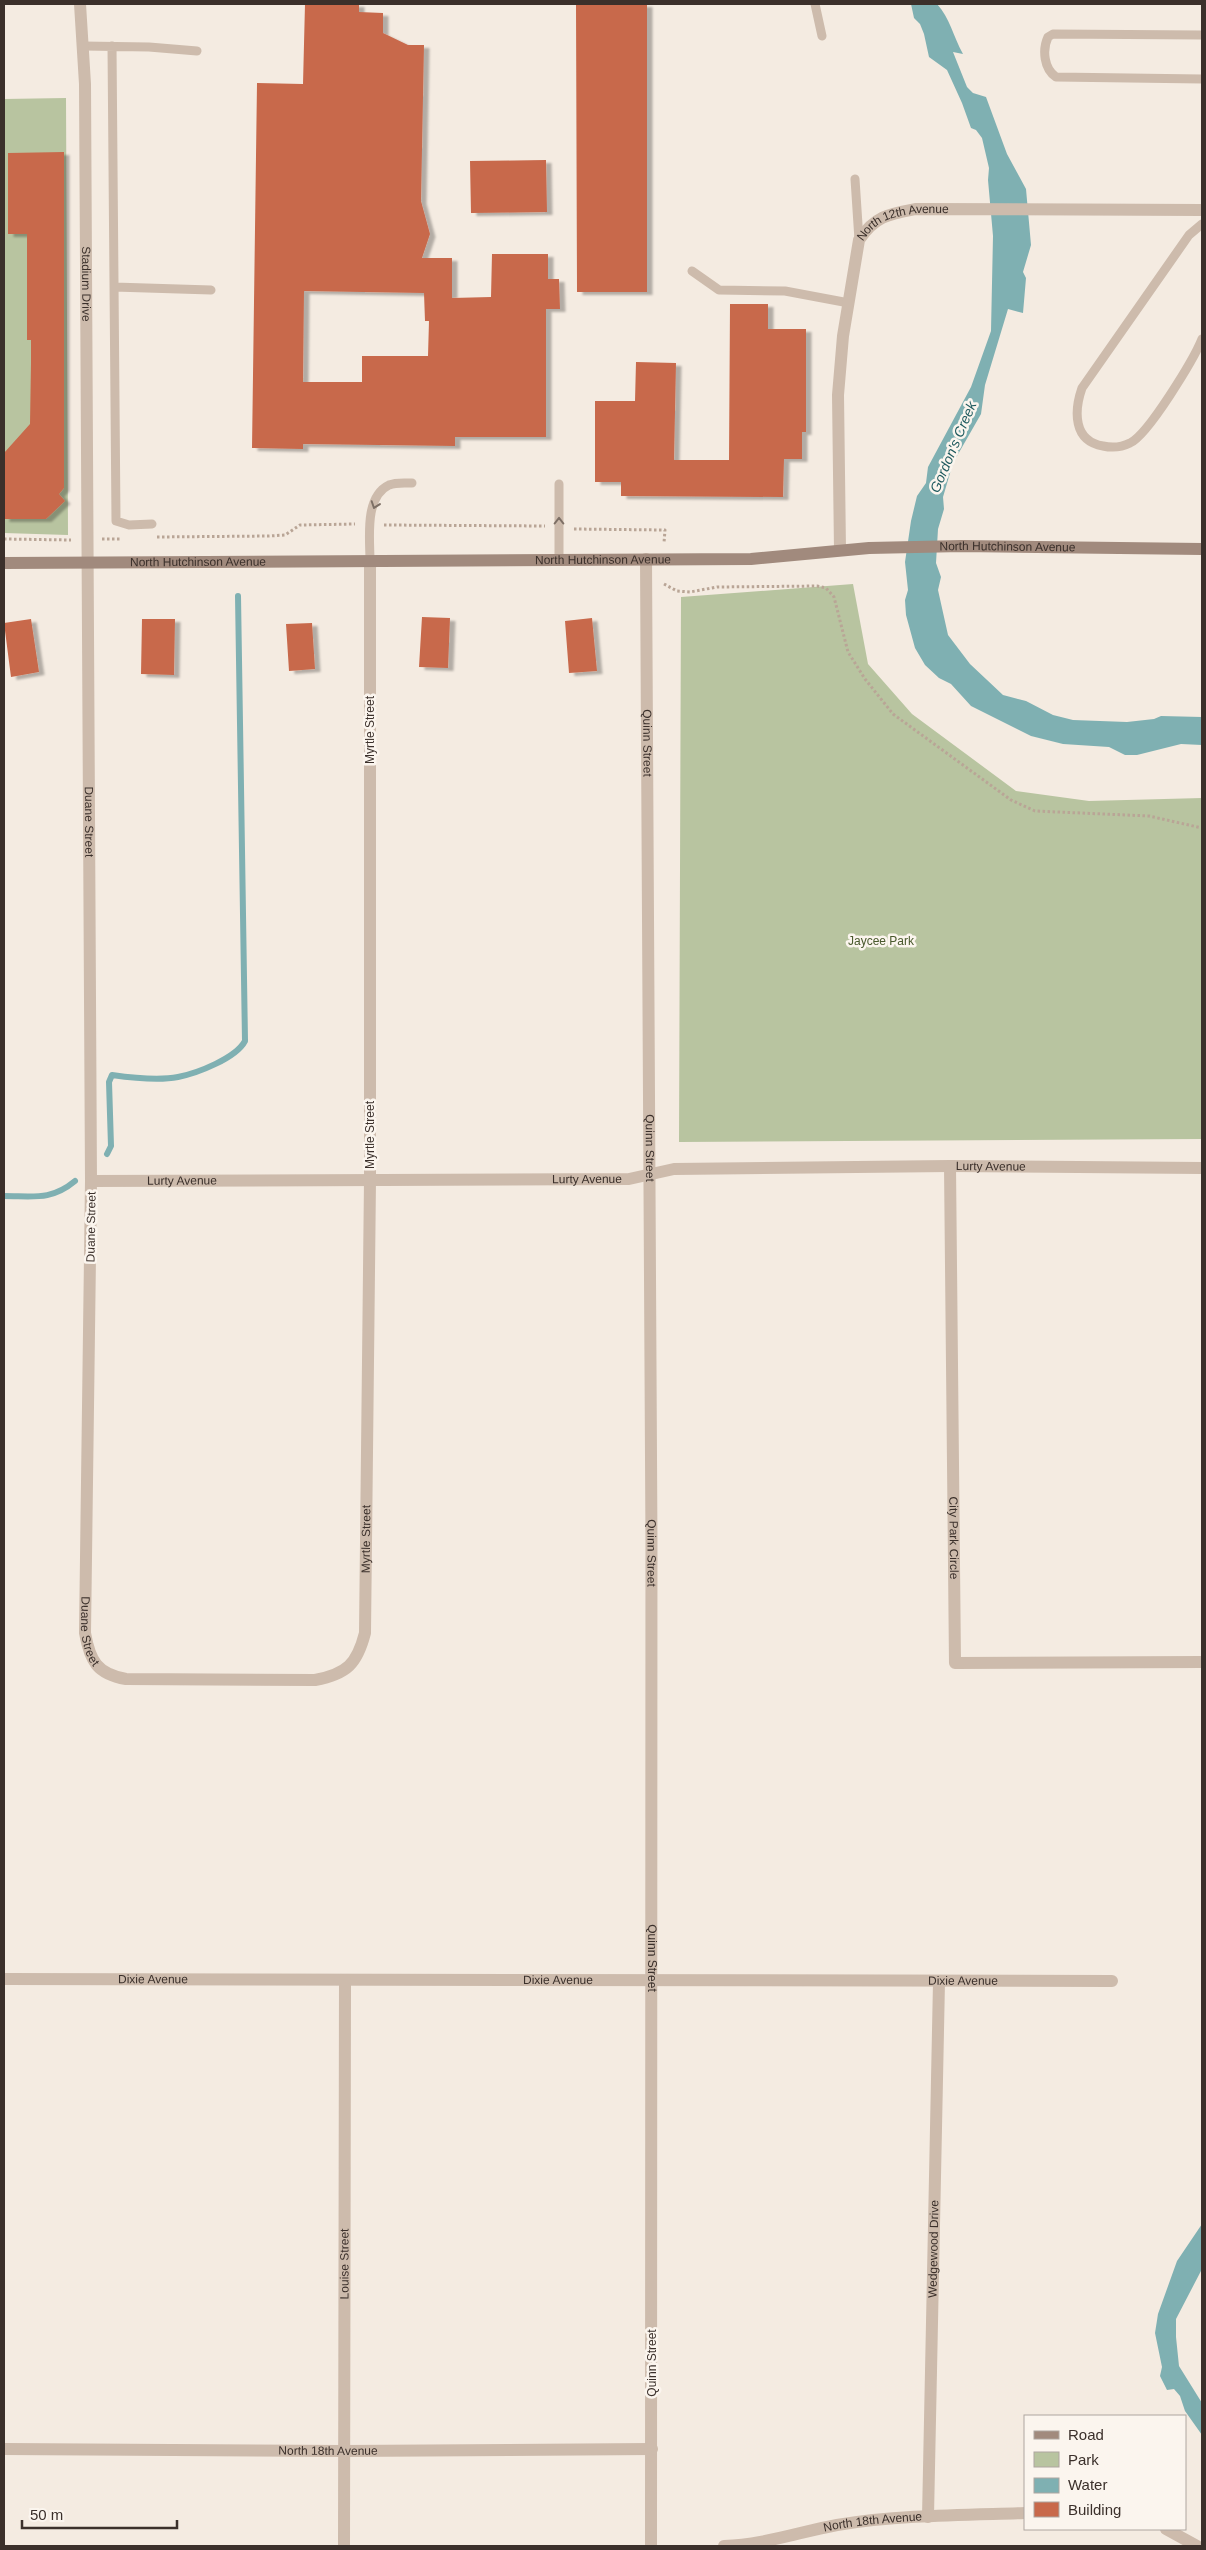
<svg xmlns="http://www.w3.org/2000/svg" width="1206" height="2550" viewBox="0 0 1206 2550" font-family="Arial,sans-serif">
<defs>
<filter id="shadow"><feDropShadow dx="5.5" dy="3" stdDeviation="1" flood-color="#0004"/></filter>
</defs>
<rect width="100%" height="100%" fill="#f4ebe1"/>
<!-- green -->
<path fill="#b8c4a0" d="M66,98L68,535L4,533V99Z
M853,584L868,664L912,714L1016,791L1089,801L1202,798V1139L679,1142L681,597Z"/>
<!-- water -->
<path fill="#7fb0b2" d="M911,4H937C950,18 953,36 963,54L953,52L967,87L973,93L986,97L1007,154L1026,189L1031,245L1023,272L1026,278L1023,313L1008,309L985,385L981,414L953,463L943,497L944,509L938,529L936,563L941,577L938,590L948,635L970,664L1003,695L1026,701L1053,715L1073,720L1127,722L1154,719L1161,716L1202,717V745L1181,744L1137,755H1125L1109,747L1063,744L1031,736L971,706L951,684L939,678L925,665L915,648L906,615L905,600L908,590L905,562L911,521L917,496L926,483L928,467L971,387L991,331L993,236L988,180L989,168L982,138L976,130L971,128L962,103L947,70L929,57L924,34L920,24L914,18Z
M1202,2224V2269L1176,2319V2337L1179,2366L1202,2403V2435L1185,2411L1180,2396L1174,2389L1167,2390L1160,2376L1162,2367L1155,2333L1158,2314L1177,2261Z"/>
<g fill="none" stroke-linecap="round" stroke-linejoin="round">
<!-- stream -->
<path stroke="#7fb0b2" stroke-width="6" d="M107,1154L111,1146L109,1082L112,1075C133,1078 158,1081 178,1077C198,1073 236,1058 245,1041L238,596
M4,1196C33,1196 51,1201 75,1181"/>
</g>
<!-- building -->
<path fill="#c8694b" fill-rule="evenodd" filter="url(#shadow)" d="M305,4H359V12L383,13V33L408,45H424L421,201L430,234L422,258H452V298L491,297L492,254H548V279H559L560,309H546V437H455V446L303,444V449L252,448L257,83L303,84ZM304,291L424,293L425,321H429L428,356H362V382H303Z
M576,4H647V292H577Z
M64,152V488L59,494L65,501L46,519H4V453L30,424L31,363V340H27V234H8V153Z
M546,160L547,212L471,213L470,161Z
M730,304H768V329H806V432H802V459H784L783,497L621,496V482H595V401H635L636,362L676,363L674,460H729Z
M422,617L450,618L448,668L419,667Z
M592,618L597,671L569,673L565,621Z
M31,619L39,672L11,677L4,623Z
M142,619H175L174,675L141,674Z
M312,623L315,669L289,671L286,624Z"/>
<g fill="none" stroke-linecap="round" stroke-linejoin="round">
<!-- path -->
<path stroke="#b9a596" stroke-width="3" stroke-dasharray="2.5 2.5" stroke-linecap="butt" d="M384,525L545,526
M574,529L665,530L664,543
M157,537L269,536L285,535L300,525L355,524
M4,539L71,540
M102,539H121
M664,584L677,591L690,592L717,587L817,586L826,588L834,597L848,652L865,679L893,714L1011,800L1035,811L1149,816L1202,828"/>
<!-- lane -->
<path stroke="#cdbbac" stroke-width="9" d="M815,4L822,36
M1202,35L1053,34L1048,37C1042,50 1044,69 1056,77L1202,79
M83,46L149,47L197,51
M112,46L116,521L129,525L152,524
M855,179L859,240
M1202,224L1189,235L1082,388C1074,411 1073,441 1103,446C1112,448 1122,447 1130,443C1148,435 1194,359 1202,339
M692,271L719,290L785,291L849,303
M114,287L211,290
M559,484V559
M370,561C370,539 364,497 389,485C396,482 404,483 412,483"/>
<!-- street -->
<g stroke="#cdbbac" stroke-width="12">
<path id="s1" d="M80,4L85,84L91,1181L85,1633C90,1661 97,1674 126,1679L315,1680C347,1674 357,1664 365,1633L370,1180V561"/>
<path id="s2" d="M840,550L838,395L843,336L859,240C875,216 889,214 916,209L1202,210"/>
<path id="s3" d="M646,559C651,1221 654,1884 651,2546"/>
<path id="s4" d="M950,1166L955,1663L1202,1662"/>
<path id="s5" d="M91,1181L629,1179L674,1169L950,1166L1202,1168"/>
<path id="s6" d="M4,1979L1112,1981"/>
<path id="s7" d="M4,2449L343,2451L652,2449"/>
<path id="s8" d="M928,2517L939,1982"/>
<path d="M1166,2529L1197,2546"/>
<path id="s9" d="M344,2546L345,1980"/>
<path id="s10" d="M724,2546C763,2545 799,2532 837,2525C898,2515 963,2515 1025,2513"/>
</g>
<!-- secondary -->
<path stroke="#a18a7d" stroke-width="12" id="s11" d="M4,563L751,559L869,548L962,546L1202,549"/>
</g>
<!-- one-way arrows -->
<defs><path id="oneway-chevron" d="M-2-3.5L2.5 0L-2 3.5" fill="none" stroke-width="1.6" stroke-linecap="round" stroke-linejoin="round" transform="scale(1.25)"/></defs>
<g stroke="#7d6f65">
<use href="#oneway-chevron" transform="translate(375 505) rotate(109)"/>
<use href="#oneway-chevron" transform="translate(559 521) rotate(-90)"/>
</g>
<g text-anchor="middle" stroke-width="5" stroke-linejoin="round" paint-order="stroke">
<!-- street labels -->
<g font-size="12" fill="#3b302b" stroke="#fbf5ee">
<text dy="4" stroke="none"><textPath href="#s2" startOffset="362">North 12th Avenue</textPath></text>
<text dy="4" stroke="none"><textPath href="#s1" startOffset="280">Stadium Drive</textPath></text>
<text dy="4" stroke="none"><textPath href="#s11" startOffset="1004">North Hutchinson Avenue</textPath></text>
<text dy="4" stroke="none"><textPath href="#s11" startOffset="599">North Hutchinson Avenue</textPath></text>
<text dy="4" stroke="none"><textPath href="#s11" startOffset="194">North Hutchinson Avenue</textPath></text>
<text transform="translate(370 730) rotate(-90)" y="4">Myrtle Street</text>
<text dy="4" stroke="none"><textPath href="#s3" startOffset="184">Quinn Street</textPath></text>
<text dy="4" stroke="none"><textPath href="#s1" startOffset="818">Duane Street</textPath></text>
<text transform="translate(370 1135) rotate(-90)" y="4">Myrtle Street</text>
<text dy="4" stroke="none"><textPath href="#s3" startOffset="589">Quinn Street</textPath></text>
<text dy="4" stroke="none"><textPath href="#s5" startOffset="901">Lurty Avenue</textPath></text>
<text dy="4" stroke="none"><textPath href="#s5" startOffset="496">Lurty Avenue</textPath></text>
<text dy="4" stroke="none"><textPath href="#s5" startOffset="91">Lurty Avenue</textPath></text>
<text transform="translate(91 1227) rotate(-89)" y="4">Duane Street</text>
<text dy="4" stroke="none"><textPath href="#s4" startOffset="372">City Park Circle</textPath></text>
<text dy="4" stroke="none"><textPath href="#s1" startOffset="2054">Myrtle Street</textPath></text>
<text dy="4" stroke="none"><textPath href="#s3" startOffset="994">Quinn Street</textPath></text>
<text dy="4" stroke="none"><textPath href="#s1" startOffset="1628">Duane Street</textPath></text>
<text dy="4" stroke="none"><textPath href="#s3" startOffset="1399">Quinn Street</textPath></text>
<text dy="4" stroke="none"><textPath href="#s6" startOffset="149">Dixie Avenue</textPath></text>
<text dy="4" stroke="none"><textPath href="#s6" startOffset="554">Dixie Avenue</textPath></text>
<text dy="4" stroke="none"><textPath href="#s6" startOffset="959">Dixie Avenue</textPath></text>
<text dy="4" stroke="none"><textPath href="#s8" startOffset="268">Wedgewood Drive</textPath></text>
<text dy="4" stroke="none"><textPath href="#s9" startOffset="282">Louise Street</textPath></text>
<text transform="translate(652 2363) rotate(-90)" y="4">Quinn Street</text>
<text dy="4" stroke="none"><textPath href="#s7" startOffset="324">North 18th Avenue</textPath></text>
<text dy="4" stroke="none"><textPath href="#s10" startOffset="151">North 18th Avenue</textPath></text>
</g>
<!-- park labels -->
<g font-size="12" fill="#4a5a2e" stroke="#fbf5ee">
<text x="881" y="945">Jaycee Park</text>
</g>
<!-- water labels -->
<g font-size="14" font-style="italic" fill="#1f5a5e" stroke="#fbf5ee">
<text transform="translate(953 447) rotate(-67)" y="5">Gordon's Creek</text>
</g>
</g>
<!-- border -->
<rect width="1206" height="2550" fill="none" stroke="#3b302b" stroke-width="10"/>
<!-- legend -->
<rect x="1024" y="2415" width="162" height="115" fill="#fbf5ee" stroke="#aea6a0"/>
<rect x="1034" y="2431" width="25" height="8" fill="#a18a7d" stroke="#aea6a0"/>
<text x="1068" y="2440" font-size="15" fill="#3b302b">Road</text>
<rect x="1034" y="2452" width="25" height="15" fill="#b8c4a0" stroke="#aea6a0"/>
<text x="1068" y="2465" font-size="15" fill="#3b302b">Park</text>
<rect x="1034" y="2478" width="25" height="15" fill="#7fb0b2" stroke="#aea6a0"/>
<text x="1068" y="2490" font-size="15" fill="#3b302b">Water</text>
<rect x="1034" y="2502" width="25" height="15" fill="#c8694b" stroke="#aea6a0"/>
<text x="1068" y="2515" font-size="15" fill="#3b302b">Building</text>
<!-- scale -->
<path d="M22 2520v8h155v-8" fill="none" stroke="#3b302b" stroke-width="2.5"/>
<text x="30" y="2520" font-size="15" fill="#3b302b" stroke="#fbf5ee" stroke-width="4" paint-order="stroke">50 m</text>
</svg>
